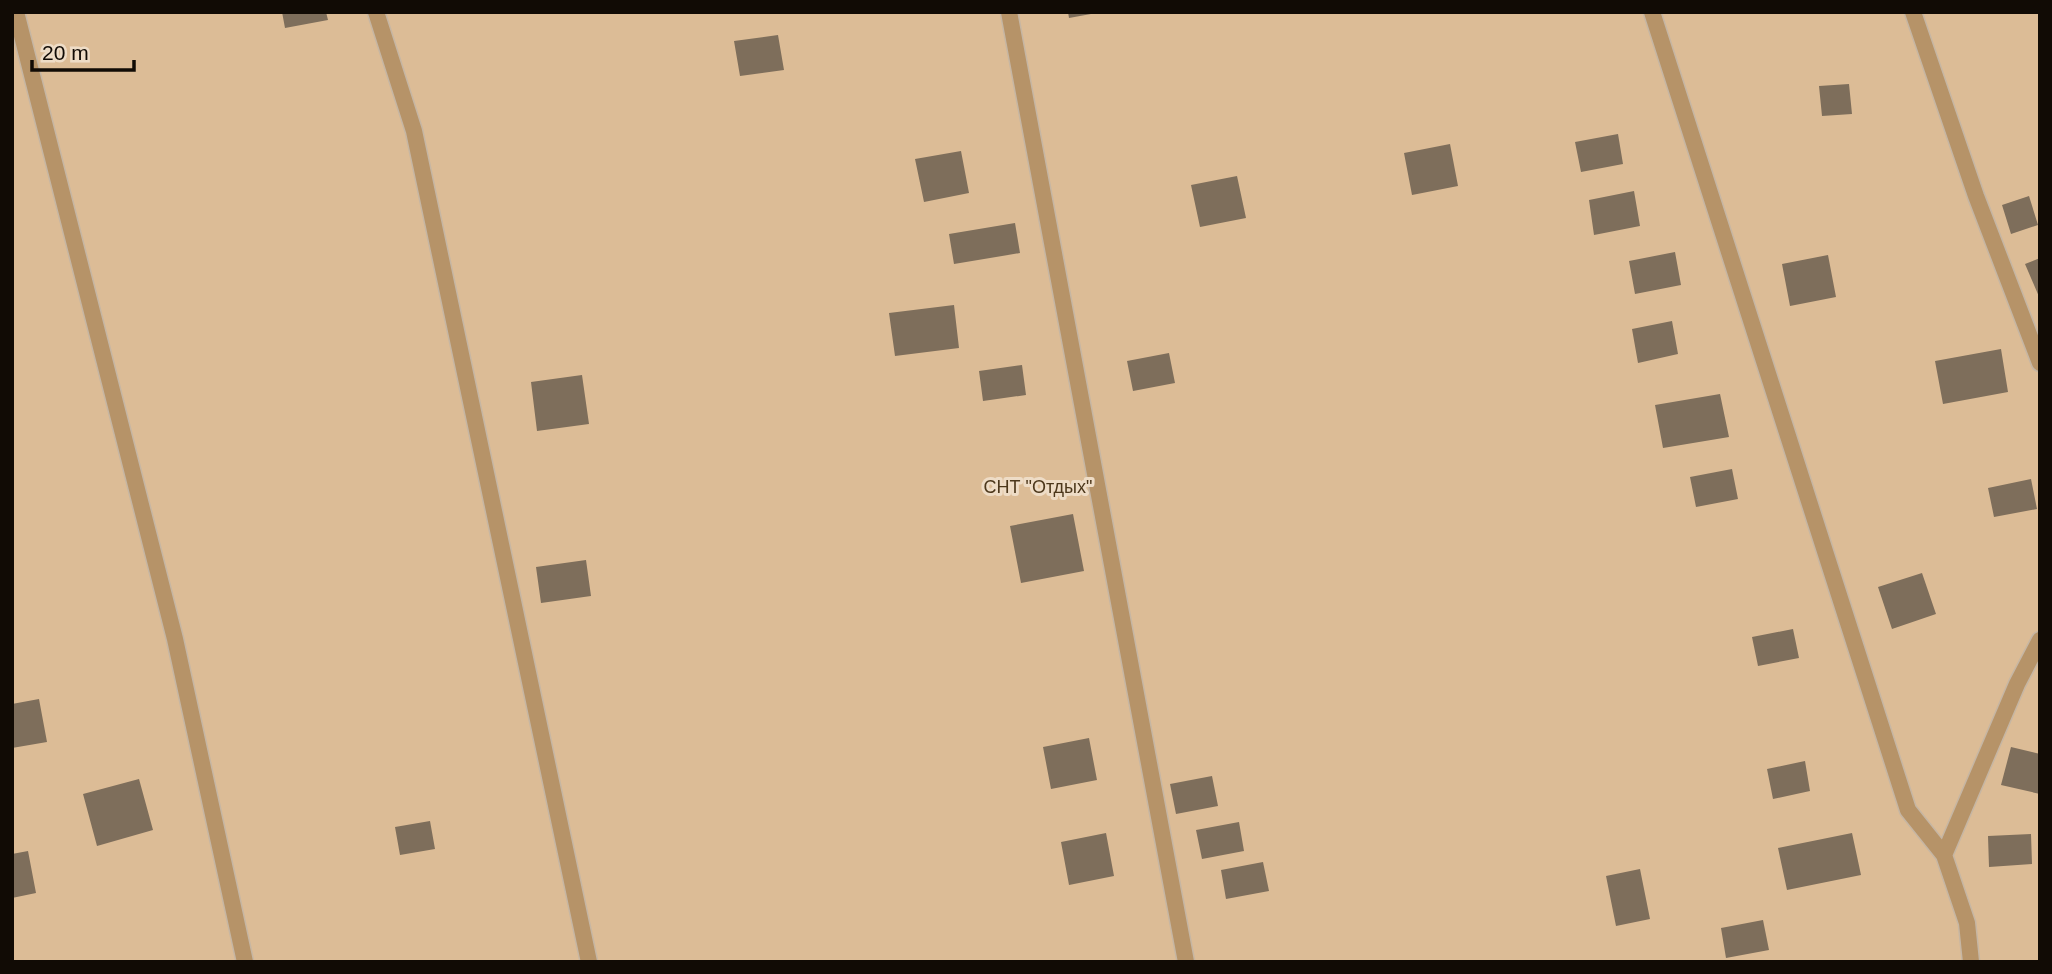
<svg xmlns="http://www.w3.org/2000/svg" width="2052" height="974" viewBox="0 0 2052 974" font-family="Helvetica,sans-serif">
<rect width="100%" height="100%" fill="#eedcc6"/>
<!-- green -->
<path fill="#dcbc96" d="M12,12H2040V962H12Z"/>
<!-- building -->
<path fill="#7e6e5b" d="M282,12H326L328,20L285,28Z
M1068,12H1090L1091,14L1069,18Z
M778,35L784,70L740,76L734,41Z
M1849,84L1852,114L1822,116L1819,86Z
M1618,134L1623,164L1581,172L1575,142Z
M1450,144L1458,186L1412,195L1404,153Z
M961,151L969,193L924,202L915,159Z
M1237,176L1246,218L1200,227L1191,185Z
M1634,191L1640,226L1594,235L1589,200Z
M2029,196L2038,225L2011,234L2002,205Z
M1015,223L1020,253L954,264L949,234Z
M1675,252L1681,285L1635,294L1629,261Z
M1828,255L1836,297L1790,306L1782,264Z
M2040,258V299L2025,264Z
M954,305L959,348L895,356L889,313Z
M1672,321L1678,354L1638,363L1632,329Z
M2001,349L2008,392L1943,404L1935,361Z
M1169,353L1175,383L1133,391L1127,361Z
M1022,365L1026,395L983,401L979,371Z
M582,375L589,424L537,431L531,382Z
M1720,394L1729,437L1663,448L1655,405Z
M1732,469L1738,499L1696,507L1690,477Z
M2031,479L2037,509L1994,517L1988,488Z
M1073,514L1084,571L1021,583L1010,526Z
M586,560L591,596L541,603L536,567Z
M1922,573L1936,614L1892,629L1878,587Z
M1793,629L1799,658L1758,666L1752,637Z
M39,699L47,742L12,748V704Z
M1089,738L1097,780L1051,789L1043,747Z
M2011,747L2040,754V794L2001,785Z
M1805,761L1810,791L1773,799L1767,769Z
M1212,776L1218,806L1176,814L1170,784Z
M139,779L153,830L97,846L83,794Z
M430,821L435,849L400,855L395,827Z
M1239,822L1244,851L1202,859L1196,830Z
M1106,833L1114,876L1069,885L1061,842Z
M1852,833L1861,875L1787,890L1778,848Z
M2031,834L2032,864L1989,867L1988,836Z
M28,851L36,893L12,898V854Z
M1263,862L1269,891L1226,899L1221,870Z
M1640,869L1650,919L1616,926L1606,876Z
M1763,920L1769,950L1726,958L1721,928Z"/>
<g fill="none" stroke-linecap="round" stroke-linejoin="round">
<defs>
<path id="lane" d="M16,12L175,639L245,962
M376,12L414,131L589,962
M1009,12L1186,962
M1652,12L1908,810L1944,855
M1913,12L1976,196L2040,363
M1971,962L1967,923L1944,855L2017,684L2040,640"/>
</defs>
<!-- lane casing -->
<use href="#lane" stroke="#c6b6a3" stroke-width="19"/>
<!-- lane -->
<use href="#lane" stroke="#b69368" stroke-width="16"/>
</g>
<g text-anchor="middle" stroke-width="6" stroke-linejoin="round" paint-order="stroke">
<!-- park labels -->
<g font-size="18" fill="#4c371b" stroke="#eedcc6">
<text x="1038" y="493">СНТ "Отдых"</text>
</g>
</g>
<!-- border -->
<rect width="2052" height="974" fill="none" stroke="#110b05" stroke-width="28"/>
<!-- scale -->
<path d="M32 60v10h102v-10" fill="none" stroke="#110b05" stroke-width="3.5"/>
<text x="42" y="60" font-size="21" fill="#110b05" stroke="#eedcc6" stroke-width="5" paint-order="stroke">20 m</text>
</svg>
